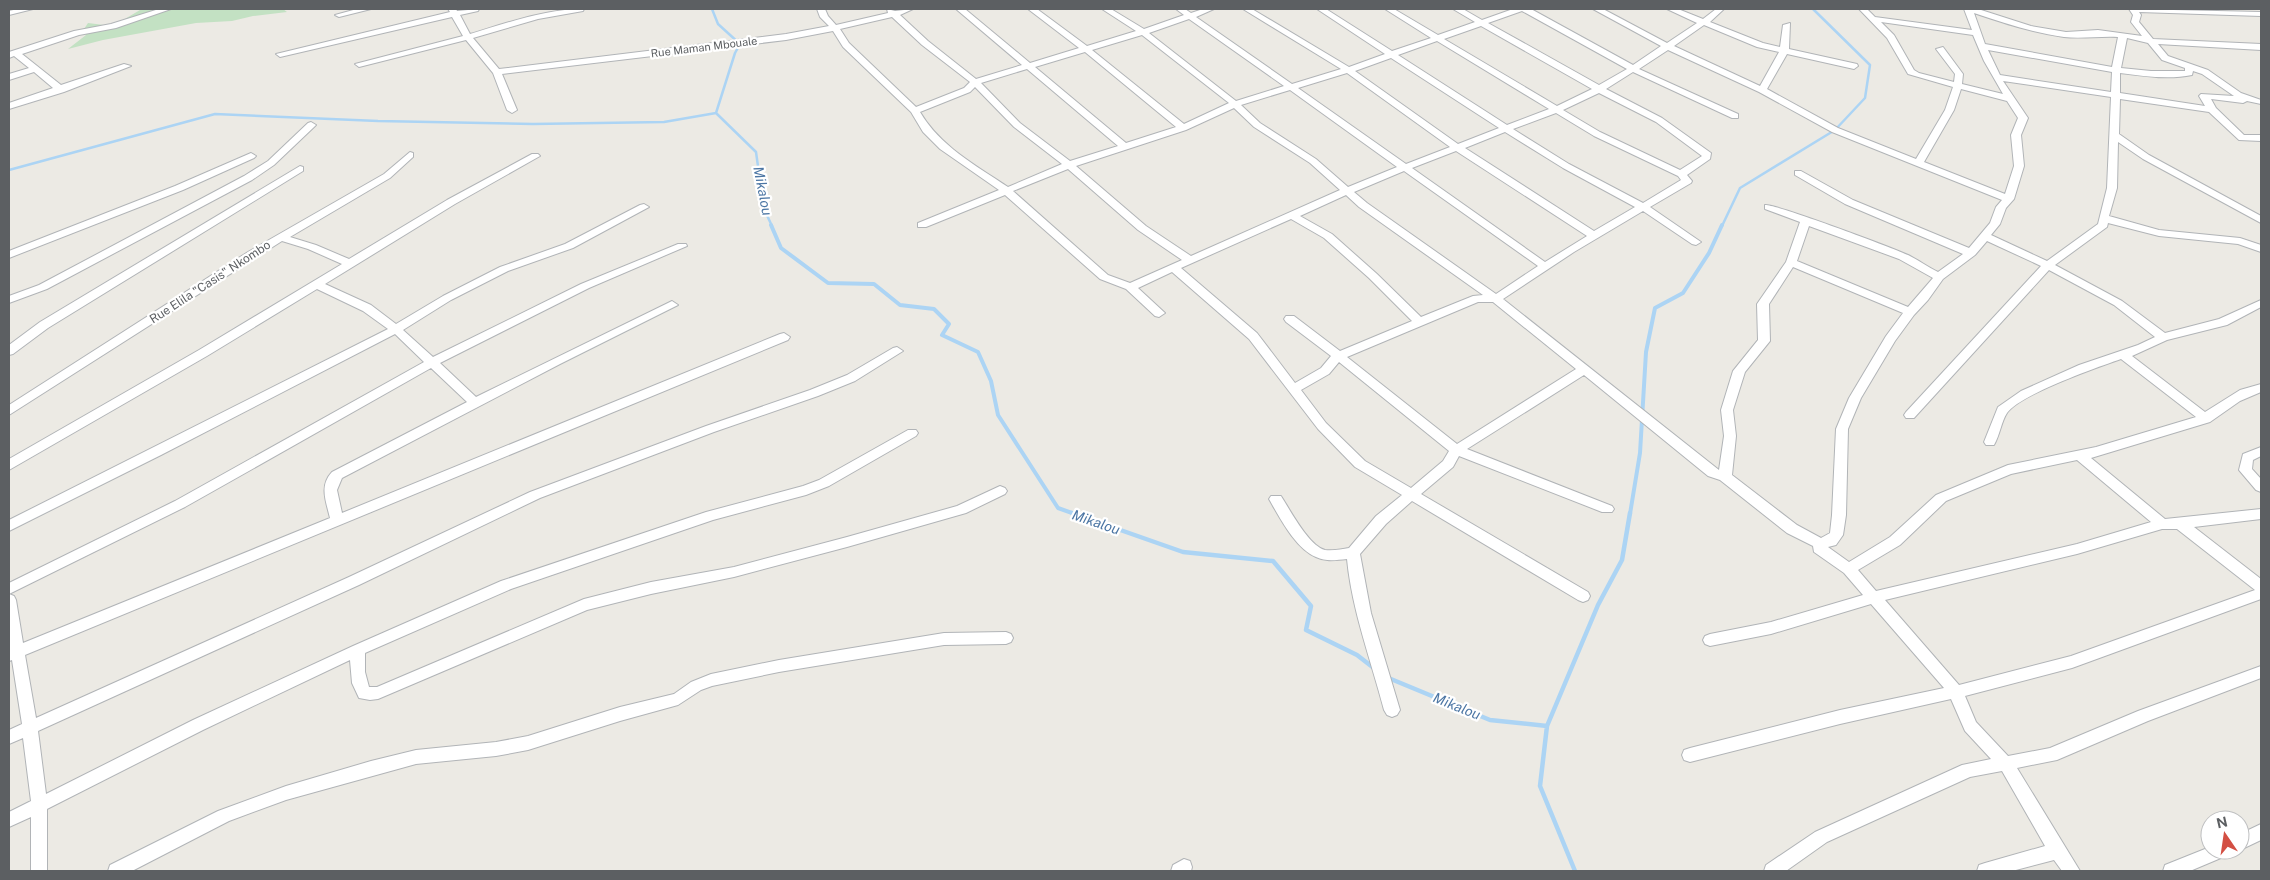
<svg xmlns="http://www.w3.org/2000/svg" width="2270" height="880" viewBox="0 0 2270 880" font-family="'Public Sans',sans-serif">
<rect width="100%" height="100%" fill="#eceae4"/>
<!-- green -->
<path fill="#c3e1c3" d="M153,9H283L287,12L253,16L232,21L196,23L103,40L68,49L86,35L84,29L88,23L104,25L118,23L140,10Z"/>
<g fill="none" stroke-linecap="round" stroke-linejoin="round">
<!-- stream-far2 -->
<path stroke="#acd4f4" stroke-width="2.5" d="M712,9L718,24L740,44L735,53L716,113L756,152L764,209L772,226
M9,170L215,114L378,121L533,124L664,122L716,113
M1722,226L1740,188L1835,130L1865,98L1870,65L1813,9"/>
<!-- stream-far1 -->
<path stroke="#acd4f4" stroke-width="4" d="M771,225L781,248L828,283L874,284L900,305L934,309L949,324L942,335L978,352L991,381L998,415L1058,508L1075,514
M1630,514L1640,453L1646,352L1655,308L1683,293L1709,253L1722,225"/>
<!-- stream -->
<path stroke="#acd4f4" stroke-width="4.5" d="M1072,513L1183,552L1273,561L1311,606L1306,630L1357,655L1375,669
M1386,677L1490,720L1547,726L1540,786L1575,871
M1547,726L1598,605L1622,560L1630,513"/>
<defs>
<path id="street" d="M18,9H33L9,15V11Z
M159,9H171L116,28L79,35L22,54L61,85L124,64L131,66L64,92L9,109V103L53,88L34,72L9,80V74L29,68L14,56L9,58V52L74,31L111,24Z
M357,9H371L339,17L335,15Z
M448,9H456L457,11L479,9L478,11L460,15L470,34C507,23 545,9 584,9L583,11L538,19L473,38L499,69L786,34L829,26L820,17L817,9H825L828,16L836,25L888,13L887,9L895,11L913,9L900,15L928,41L976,79L1022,65L956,9H965L1030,63L1079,48L1028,9H1037L1087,46L1136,31L1102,9H1111L1144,29L1184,15L1176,9H1185L1191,13L1203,9H1214L1196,17L1292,84L1341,69L1243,9H1252L1349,67L1385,54L1317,9H1326L1392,51L1431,38L1385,9H1394L1438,35L1475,22L1453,9H1463L1482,20L1513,9H1531L1633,65L1661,46L1593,9H1603L1667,43L1697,23L1667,9H1678L1703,19L1716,9H1724L1710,22L1763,43L1780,47L1783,25L1790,23L1789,49L1857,64L1858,66L1854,69L1787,54L1767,89L1838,128L1916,159L1945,110L1953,87L1908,74L1887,38L1859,9H1867L1875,17L1972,30L1964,9H1978L2031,26L2066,32L2098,30L2142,36L2131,22L2133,15L2129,9L2261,12V16L2139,12L2141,15L2139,22L2153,39L2261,44V50L2158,44L2168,56L2208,70L2241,93L2261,100V104L2247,101L2243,103L2211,99L2216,108L2244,135H2261V141L2239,140L2209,112L2120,99L2119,134L2149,155L2261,216V223L2143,159L2118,142L2117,188L2109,216L2159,230L2240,238L2261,245V252L2238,244L2159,236L2108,223L2107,227L2055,265L2122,301L2165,333L2219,319L2261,300V307L2227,325L2167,340L2132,356L2205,412L2240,390L2261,384V392L2240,401L2210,422L2091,458L2165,519L2261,509V519L2194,527L2261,579V599L2072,668L1965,696L1976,722L2008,756L2050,748L2138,711L2261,666V678L2148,721L2057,760L2017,768L2080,871H2062L2054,860L2012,871H1977L1979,865L1985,863L2045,846L2002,771L1970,777L1827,842L1786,871H1764L1766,865L1815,832L1962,765L1991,759L1965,731L1951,699L1840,724L1690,762L1684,760L1682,755L1684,750L1690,748L1840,710L1944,688L1871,604L1771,634L1710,646L1705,644L1703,640L1705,636L1710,634L1771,622L1863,595L1844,573L1814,552L1813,546L1787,533L1720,480L1708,476L1584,375L1467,449L1612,506L1614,509L1612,512H1602L1459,456L1453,467L1421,494L1588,592L1590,596L1588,600L1583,602L1578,600L1412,501L1386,524L1360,554L1371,613L1400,710L1397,715L1392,717L1387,715L1384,710C1371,660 1352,611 1347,559C1336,560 1326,562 1316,557C1295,548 1280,518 1269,499L1271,496H1281C1290,510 1309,546 1325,550C1333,551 1342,549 1349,548L1376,516L1402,495L1355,467L1318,429L1249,339L1172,272L1138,288L1165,313L1159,317L1155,316L1126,289L1100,279L1005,195L926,227H918V223L999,190L940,149L923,132L911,112L843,47L833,31L786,40L502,74L517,110L512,113L507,110L493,73L466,40L359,67L355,64L463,36L452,17L280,57L276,54L450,12ZM1522,11L1627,69L1599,85L1488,23ZM1974,13C2004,23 2033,33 2064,37C2081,39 2100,36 2118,37L2112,67L1985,44ZM892,17L922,45L970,82L964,88L916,107L849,43L840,29ZM1189,19L1284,86L1236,101L1149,33ZM1881,22L1973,35L1984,61L2003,94L1962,84L1963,74L1943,47L1936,49L1955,74L1954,82L1919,73L1914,70L1894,35ZM1704,25L1757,47L1779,52L1760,86L1674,46ZM1481,26L1592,89L1557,106L1444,39ZM1142,35L1229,103L1184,124L1092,50ZM2127,38L2148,43L2162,60L2185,68V71H2151L2121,68ZM1437,41L1549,109L1507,125L1398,55ZM1668,50L1759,92L1832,132L2002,200L1996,207L1990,223L1969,248L1853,200L1801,171H1795V175L1845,204L1963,254L1938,272C1928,267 1918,260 1908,255C1893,248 1773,203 1765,205V209L1800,222L1786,262L1757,304L1758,340L1733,371L1721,410L1724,436L1719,470L1503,299L1574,252L1643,211L1692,244L1696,245L1701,242L1650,207L1691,183L1692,181L1687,175L1710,159L1711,153L1662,118L1606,89L1633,72L1732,118H1738V114L1639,69ZM1988,50L2112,72L2111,92L2000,75ZM1085,52L1176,127L1126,143L1035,67ZM1391,58L1499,128L1458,144L1355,71ZM1027,69L1118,146L1070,161L1020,123L981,83ZM2193,71L2202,74L2234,96L2201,94L2199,96L2205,106L2120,93V73C2143,76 2169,80 2192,75ZM1347,73L1450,147L1406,164L1298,88ZM2003,81L2111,97L2107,188L2098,224L2047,261L1991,235L2000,224L2006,208L2014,199L2024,166L2021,135L2028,118ZM975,87L1014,127L1062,164L1008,187C975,165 940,146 920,112L970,92ZM1961,89L2007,101L2018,118L2011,135L2014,166L2005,194L1924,162L1954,110ZM1290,90L1397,167L1348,187L1316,159L1260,123L1241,105ZM1599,93L1656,122L1702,156L1680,170L1600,132L1563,110ZM1234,108L1254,127L1310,163L1340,190L1191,256L1146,226L1076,166L1186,130ZM1556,113L1594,136L1678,176L1681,180L1643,203L1569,164L1513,129ZM1505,132L1563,168L1635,207L1594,231L1465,148ZM1456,151L1587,236L1545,262L1412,168ZM1068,169L1138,230L1182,260L1130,283L1108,275L1013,191ZM1404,171L1538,266L1496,294L1367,203L1354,192ZM1346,195L1359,207L1483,295L1473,296L1421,317L1377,274L1332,234L1300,216ZM1291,219L1324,238L1369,278L1412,321L1340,351L1294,316H1286L1284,319L1286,322L1331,356L1321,368L1295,383L1257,333L1181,268ZM1809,226L1899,259L1933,278L1908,307L1797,261ZM1987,241L2041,266L1906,412L1904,415L1906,418H1914L2049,270L2114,305L2155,337L2138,345L2079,365L2021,391L1998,407L1984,442L1986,445H1994C2000,435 2001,422 2007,413C2019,395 2098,367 2121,359L2196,417L2096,447L2008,465L1936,495L1890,537L1849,562L1828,547L1836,545L1843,535L1846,515L1848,429L1861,398L1895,341L1914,315L1928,300L1943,279L1975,255ZM1793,267L1903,313L1886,336L1849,398L1836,429L1832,515L1830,533L1821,538L1797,525L1732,475L1736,436L1733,410L1745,372L1770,341L1769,304ZM1478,302H1493L1576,369L1457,444L1347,357ZM1339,362L1449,451L1443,461L1411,488L1365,461L1326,423L1301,390L1329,374ZM2077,460L2151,522L2077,544L1876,591L1858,570L1900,545L1946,501L2011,474ZM2162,529H2177L2255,590L2071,656L1959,685L1885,600L2077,554Z
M311,122L316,125L314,127L274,165L252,180L47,289L9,303V296L39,285L244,176L268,161L308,123Z
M410,152L413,153V157L390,178L290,237L316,245L349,259L447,200L532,154H538L540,156L455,204L325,284L371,305L396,324L443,296L500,267L565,244L640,205L644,204L649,207L573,248L508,271L451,300L403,330L433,357L581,284L678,244H686L687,246L589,288L440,363L476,397L668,303L672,301L678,305L560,364L342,478L337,490L342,513L780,334L784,333L790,337L788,340L25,655L36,718L349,577L530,492L706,426L810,390L847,375L893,348L897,347L903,351L855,381L818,396L714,432L540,498L359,585L38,731L46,794L193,720L353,646L501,581L706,512L803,486L819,480L908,430H916L918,433L916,436L829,486L806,495L713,520L511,589L365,653V672L369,687H377L584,599L651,582L734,567L847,537L957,506L1000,486L1005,488L1007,491L1005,494L966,513L847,547L734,577L651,594L587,610L378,699L370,700L359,698L352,683L350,660L203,730L47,809V871H31V817L9,827V812L31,801L23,738L9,744V730L22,724L12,660L9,661V583L175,501L424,362L395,334L161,455L9,531V520L388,329L363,311L317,289L207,356L9,470V459L199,350L342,264L308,249L282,241L9,415V405L248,252L384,174ZM431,368L467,402L332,472C319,486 326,501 330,518L23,643L16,600L14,596L9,594L185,507Z
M251,153L256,156L254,158L183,190L9,258V251L175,186Z
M300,166L303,167V171L48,328L13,354L9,355V345L40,322Z
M2261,447V456L2253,460L2252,469L2261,479V492L2256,490L2239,470L2243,454Z
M1006,632L1011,634L1013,638L1011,642L1006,644L944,645L779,672L712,686L701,690L678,705L620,721L528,750L496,756L416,764L286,800L229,821L132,871H108L110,865L218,811L286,786L371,761L416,750L496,742L528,736L620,707L674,694L691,682L711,674L779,660L944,633Z
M2261,824V840L2240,850V834Z
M2210,847V850H2230L2228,855L2190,871H2163L2165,865Z
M1184,859L1190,861L1192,867L1191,871H1171L1173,865Z"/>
</defs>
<!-- street casing -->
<use href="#street" stroke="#b1b4b7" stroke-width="2"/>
<!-- street -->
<use href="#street" fill="#fff" fill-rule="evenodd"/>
</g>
<g text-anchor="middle" stroke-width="4.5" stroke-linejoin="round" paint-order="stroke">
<!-- far-street labels -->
<g font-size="11" fill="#5c5f62" stroke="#fff">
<text transform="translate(704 47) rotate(-7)" y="4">Rue Maman Mbouale</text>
</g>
<!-- street labels -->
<g font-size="12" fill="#5c5f62" stroke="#fff">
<text transform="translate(210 282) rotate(-33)" y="4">Rue Elila "Casis" Nkombo</text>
</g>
<!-- water labels -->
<g font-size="14" font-style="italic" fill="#4c76a4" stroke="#fff">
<text transform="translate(763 191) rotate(79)" y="5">Mikalou</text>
<text transform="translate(1096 522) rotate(19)" y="5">Mikalou</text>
<text transform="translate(1457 706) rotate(22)" y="5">Mikalou</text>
</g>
</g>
<!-- border -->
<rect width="2270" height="880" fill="none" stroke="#5c5f62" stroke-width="20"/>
<!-- north arrow -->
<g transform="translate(2225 835) rotate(347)"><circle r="24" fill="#ffffff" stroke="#bebfc0"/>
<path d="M0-4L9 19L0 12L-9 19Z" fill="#d34f43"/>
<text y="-8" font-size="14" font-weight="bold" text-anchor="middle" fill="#5c5f62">N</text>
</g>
</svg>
